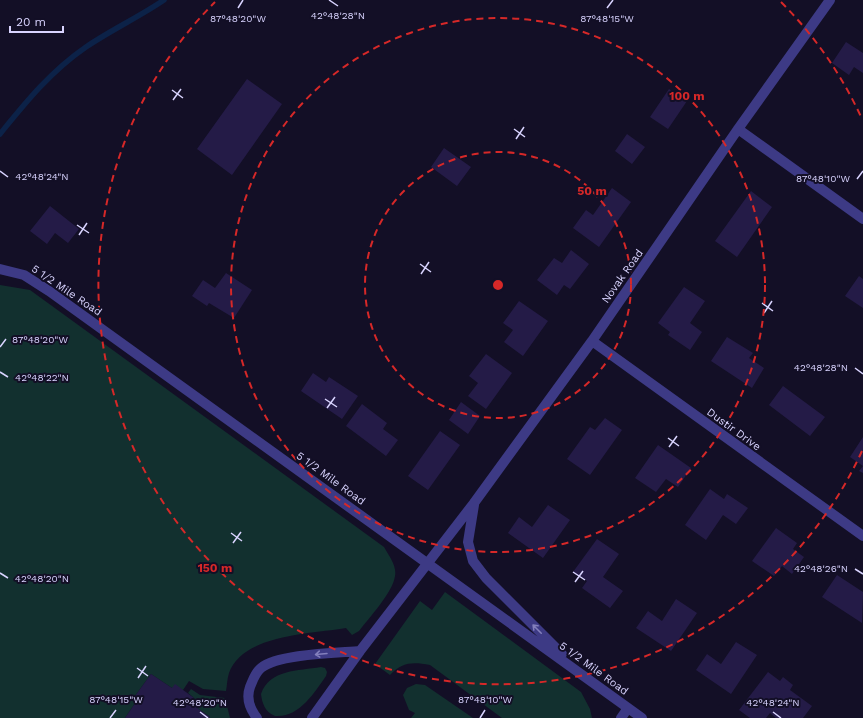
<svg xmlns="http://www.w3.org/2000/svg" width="863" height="718" viewBox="0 0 863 718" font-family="'Work Sans',sans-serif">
<rect width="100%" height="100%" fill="#130f26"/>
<!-- green -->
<path fill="#12302f" d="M0,285L30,290L384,547C389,556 397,566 395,576C393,592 369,618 359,631L352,635L346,628C312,634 243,634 229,673C227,679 227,686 226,691L203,689L189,681L183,690L172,688L151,674L135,696L138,699L125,718H0Z
M445,592L581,692L590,709L592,718H502L430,665C412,662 403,662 390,675L375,664L420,601L432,610Z
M321,667L325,668L327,672L326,676C314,693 299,718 275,716C265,712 262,703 261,694C270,669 298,671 321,667Z
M416,684L425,685L473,718H411L415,713L409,710L403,695L407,688Z
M191,689L200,695L225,698L230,718H209L210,717L190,703L194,698L188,693Z"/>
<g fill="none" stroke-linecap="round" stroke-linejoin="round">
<!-- stream -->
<path stroke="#0c2248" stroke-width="5.5" d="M0,134C26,102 51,71 86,47C111,30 139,17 164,0"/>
</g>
<!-- building -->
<path fill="#241b47" d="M846,42L863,53V73L854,67L849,75L832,63Z
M247,79L282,104L232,175L197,149Z
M669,89L687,101L668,129L650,117Z
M627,134L645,147L632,164L615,151Z
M444,148L471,167L457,186L431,167Z
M612,188L631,202L599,247L573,228L586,210L593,215Z
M751,191L772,207L737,257L715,241Z
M50,206L79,229L68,243L55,233L47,244L30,231Z
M571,250L589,264L570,289L564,285L557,295L537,280L554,258L562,263Z
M226,273L252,290L234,318L209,303L207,306L192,296L203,280L215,288Z
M859,276L863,279V308L845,296Z
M684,287L705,301L690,323L702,332L690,350L668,335L670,332L658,323Z
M519,301L548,321L523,356L504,342L513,330L503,323Z
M727,337L753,353L749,358L764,368L752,388L711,361Z
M486,354L512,373L486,409L468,396L478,383L469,376Z
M313,373L326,382L329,377L358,396L342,419L301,391Z
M783,386L825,417L810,436L769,405Z
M461,402L480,416L468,434L449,420Z
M362,404L387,423L383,429L398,440L386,456L346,426Z
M605,418L622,430L590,475L567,459L590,427L595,430Z
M440,431L460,445L428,490L408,476Z
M863,437V473L859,471L863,466L850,457Z
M658,445L691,468L678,487L666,479L656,492L635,478Z
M710,489L724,499L727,494L748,508L736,524L723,515L706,540L685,525Z
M548,505L570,520L543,558L508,533L519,517L532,527Z
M776,528L797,543L793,549L804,557L792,574L782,566L774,576L752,561Z
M597,539L619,554L603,577L623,591L610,608L582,588L587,581L573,572Z
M837,575L863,592L862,623L822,597Z
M676,599L697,613L671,651L636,628L648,611L662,621Z
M736,642L757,655L731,694L696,670L707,654L721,664Z
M768,672L780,681L783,677L793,685L790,690L812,706L803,718H776L770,713L766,718H750L739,710Z
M151,674L172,688L175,684L194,698L190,703L210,717L209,718H125L138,699L135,696Z"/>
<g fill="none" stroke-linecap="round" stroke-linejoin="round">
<!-- minor -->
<path stroke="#3d3a85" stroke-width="10" d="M738,129L863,219
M0,269L24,275L49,291L642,718
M592,341L863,536
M474,505L468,542L473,561L486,578L562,654
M257,718C250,709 246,698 250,687C253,680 255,673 261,668C278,654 337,653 360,651
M312,718L360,651L474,503L592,341L738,129L830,0
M621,718L628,708"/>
</g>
<!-- one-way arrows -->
<defs><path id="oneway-shaft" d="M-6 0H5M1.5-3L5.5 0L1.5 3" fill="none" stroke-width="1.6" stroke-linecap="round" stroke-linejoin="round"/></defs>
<g stroke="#837fbc">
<use href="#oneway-shaft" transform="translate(537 629) rotate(-135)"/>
<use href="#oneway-shaft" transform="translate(321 654) rotate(175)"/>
</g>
<!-- ticks -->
<path fill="none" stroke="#d9d4ff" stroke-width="1.5" d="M329,0L338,6M238,8L243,0M607,8L613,0M172,90L183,98M173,100L181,89M514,129L525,137M516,139L524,127M0,171L8,177M857,179L863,171M77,225L89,233M79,235L87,223M420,264L431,272M421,274L429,262M762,303L773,311M764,313L772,301M0,347L6,339M855,368L863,374M0,372L8,377M325,399L337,407M327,408L335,397M668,438L679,446M669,447L677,436M231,533L242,541M233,543L241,532M855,569L863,574M573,572L585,580M0,573L8,578M575,582L583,571M137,668L148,676M138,678L146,666M200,712L208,718M773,712L781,718M110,718L116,710M480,718L485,710"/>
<!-- distance rings -->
<g fill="none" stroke="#d62828" stroke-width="2" stroke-dasharray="7 5">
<circle cx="498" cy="285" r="133"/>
<circle cx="498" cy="285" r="267"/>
<path d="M862 451A400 400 0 1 1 215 2M781 2A400 400 0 0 1 862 119"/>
</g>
<g text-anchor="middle" stroke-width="4" stroke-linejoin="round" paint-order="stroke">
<!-- street labels -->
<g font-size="11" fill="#d9d4ff" stroke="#130f26">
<text transform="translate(622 276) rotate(-55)" y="4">Novak Road</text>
<text transform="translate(67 290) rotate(34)" y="4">5 1/2 Mile Road</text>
<text transform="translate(734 429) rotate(36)" y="4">Dustir Drive</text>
<text transform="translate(331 478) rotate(36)" y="4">5 1/2 Mile Road</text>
<text transform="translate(594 668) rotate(36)" y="4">5 1/2 Mile Road</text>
</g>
</g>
<g font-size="10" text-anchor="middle" fill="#d9d4ff" stroke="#130f26" stroke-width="4" stroke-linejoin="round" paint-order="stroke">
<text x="338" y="19">42°48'28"N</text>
<text x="238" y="22">87°48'20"W</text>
<text x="607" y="22">87°48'15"W</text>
<text x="42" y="180">42°48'24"N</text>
<text x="823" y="182">87°48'10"W</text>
<text x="40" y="343">87°48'20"W</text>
<text x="821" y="371">42°48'28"N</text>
<text x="42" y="381">42°48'22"N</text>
<text x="821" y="572">42°48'26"N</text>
<text x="42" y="582">42°48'20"N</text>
<text x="116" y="703">87°48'15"W</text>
<text x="485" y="703">87°48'10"W</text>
<text x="200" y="706">42°48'20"N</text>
<text x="773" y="706">42°48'24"N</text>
</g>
<circle cx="498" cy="285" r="6" fill="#d62828" stroke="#130f26" stroke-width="2"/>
<g font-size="12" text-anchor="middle" font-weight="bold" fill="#d62828" stroke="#130f26" stroke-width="4" stroke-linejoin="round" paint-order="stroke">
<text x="687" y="100">100 m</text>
<text x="592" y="195">50 m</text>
<text x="215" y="572">150 m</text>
</g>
<!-- scale -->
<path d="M10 26v6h53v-6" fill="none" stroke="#d9d4ff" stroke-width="2"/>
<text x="16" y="26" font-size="12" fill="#d9d4ff" stroke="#130f26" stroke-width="3" paint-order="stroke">20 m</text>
</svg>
